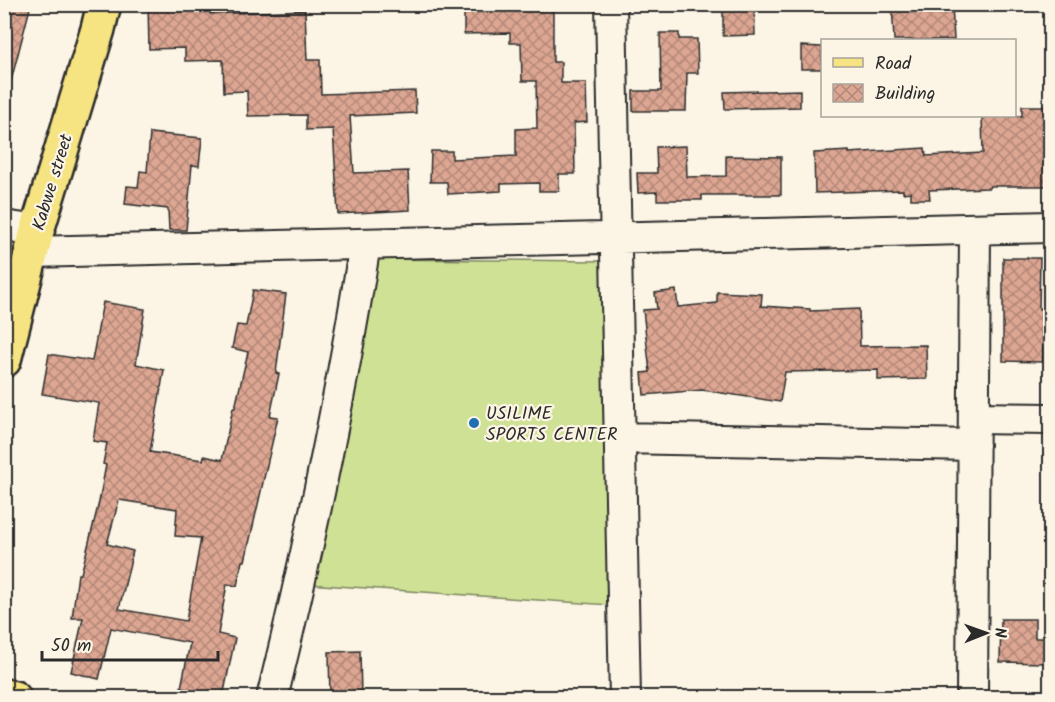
<svg xmlns="http://www.w3.org/2000/svg" width="1055" height="702" viewBox="0 0 1055 702" font-family="Kalam,sans-serif">
<defs>
<pattern id="building-cross-hatch" width="8" height="8" patternUnits="userSpaceOnUse" patternTransform="scale(1.5)"><rect width="8" height="8" fill="#dca692"/><path d="M0 0l8 8M0 8l8-8" fill="none" stroke="#b38777"/></pattern>
</defs>
<rect width="100%" height="100%" fill="#fcf5e5"/>
<filter id="ink" filterUnits="userSpaceOnUse"><feTurbulence type="fractalNoise" baseFrequency=".0167" numOctaves="2"/><feDisplacementMap in="SourceGraphic" scale="12" xChannelSelector="R" yChannelSelector="G"/><feConvolveMatrix kernelMatrix="1 2 1 2 8 2 1 2 1" color-interpolation-filters="sRGB"/></filter>
<g filter="url(#ink)">
<!-- garden -->
<path fill="#cfe195" stroke="#7d8660" stroke-width="1.5" d="M376,259L602,261L610,605L308,584Z"/>
<!-- building -->
<path fill="url(#building-cross-hatch)" stroke="#2b2b2b" stroke-width="1.5" fill-rule="evenodd" d="M4,4H31L11,81L4,80Z
M148,4H210V14L305,10L307,60H320L321,94L415,91L416,113L350,116L354,173L408,171L410,210L338,214L333,129L306,130V115L248,116L247,91L224,92L223,60L185,61V48L149,49Z
M464,4H553V62H561V83H586L587,122L574,123L575,174H559V191H539V183L501,184V191L448,194L447,182H430L431,151H452V159L516,156V129L537,128L536,81H522L521,43H510V33L464,34Z
M723,4H754L755,35L723,36Z
M892,4H952L954,40H894Z
M660,33H679V39H697L698,73H687L686,111H633V91H661Z
M801,46L822,47V69H801Z
M800,90V107L725,109L724,92Z
M1022,106H1050V186H990L989,188L929,190L930,199H911V192L903,193V190L815,193L814,153L849,151V153L925,148L926,156L983,153L982,116H1022Z
M150,133L202,138L199,166L192,165L186,230H169L168,209L125,204L127,186L138,187L140,171L147,172Z
M686,146L687,177L726,176V156L781,157V195H702V200H657V192L638,193L637,173H657L656,147Z
M1003,258H1040L1039,309H1044L1043,362L1003,361Z
M253,290L286,294L276,373L279,374L270,416L278,417L245,561H242L237,586L227,584L218,634L235,638L223,697L181,688L190,643L111,628L99,679L71,672L83,618H72L78,574H81L99,502L106,465L103,464L107,443L93,441L99,403L42,394L49,354L92,361L103,302L145,309L136,364L164,370L150,452L203,460L204,456L222,460L233,408H235L248,352L232,348L237,325L246,326ZM119,500L177,509L175,536L201,538L186,621L119,609L133,551L107,544Z
M676,290L678,307L717,303V292L762,294L761,306L810,309V311L859,309L860,346L926,345L927,379L878,380V370L785,372L780,402L702,390L644,395L642,373L650,372L643,310L657,309L655,293Z
M1001,619H1035V638H1044V663L1000,662Z
M360,651L361,698H330L329,652Z"/>
<g fill="none" stroke-linecap="round" stroke-linejoin="round">
<defs>
<path id="minor" d="M611,4L625,698
M4,226L37,231
M31,252L1050,227
M974,418L1050,419
M620,438L974,445
M272,698C309,548 341,397 365,244
M972,698L975,229"/>
<path id="major" d="M4,360L37,231L98,29L104,4
M4,696L14,698"/>
</defs>
<!-- minor casing -->
<use href="#minor" stroke="#2b2b2b" stroke-width="34"/>
<!-- major casing -->
<use href="#major" stroke="#2b2b2b" stroke-width="38"/>
<!-- minor -->
<use href="#minor" stroke="#fcf5e5" stroke-width="30"/>
<!-- major -->
<use href="#major" stroke="#f6e381" stroke-width="33"/>
</g>
</g>
<!-- markers -->
<circle fill="#1f6fb2" stroke="#fcf5e5" stroke-width="2" cx="474" cy="423" r="6"/>
<g text-anchor="middle" stroke-width="4.5" stroke-linejoin="round" paint-order="stroke">
<!-- street labels -->
<g font-size="18" fill="#2b2b2b" stroke="#fcf5e5">
<text transform="translate(52 182) rotate(-73)" y="6">Kabwe street</text>
</g>
<!-- poi labels -->
<g font-size="18" fill="#2b2b2b" stroke="#fcf5e5" text-anchor="start">
<text x="486" y="419">USILIME<tspan x="486" dy="21">SPORTS CENTER</tspan></text>
</g>
</g>
<!-- margin -->
<rect width="1055" height="702" fill="none" stroke="#fcf5e5" stroke-width="24"/>
<rect x="12" y="12" width="1031" height="678" fill="none" stroke="#2b2b2b" stroke-width="2" filter="url(#ink)"/>
<!-- legend -->
<rect x="821" y="39" width="195" height="78" fill="#fcf5e5" stroke="#a8a49b" stroke-width="1.5"/>
<rect x="833" y="58" width="30" height="9" fill="#f6e381" stroke="#a8a49b" stroke-width="1.5"/>
<text x="875" y="69" font-size="18" fill="#2b2b2b">Road</text>
<rect x="833" y="84" width="30" height="18" fill="url(#building-cross-hatch)" stroke="#a8a49b" stroke-width="1.5"/>
<text x="875" y="99" font-size="18" fill="#2b2b2b">Building</text>
<!-- north arrow -->
<g transform="translate(986 633) rotate(89)" stroke="#fcf5e5" stroke-width="4.5" paint-order="stroke">
<path d="M0-4.5L10 22L0 15L-10 22Z" fill="#2b2b2b"/>
<text y="-9" font-size="16" font-weight="bold" text-anchor="middle" fill="#2b2b2b">N</text>
</g>
<!-- scale -->
<path d="M42 651v9h176v-9" fill="none" stroke="#2b2b2b" stroke-width="3"/>
<text x="51" y="651" font-size="18" fill="#2b2b2b" stroke="#fcf5e5" stroke-width="4.5" paint-order="stroke">50 m</text>
</svg>
